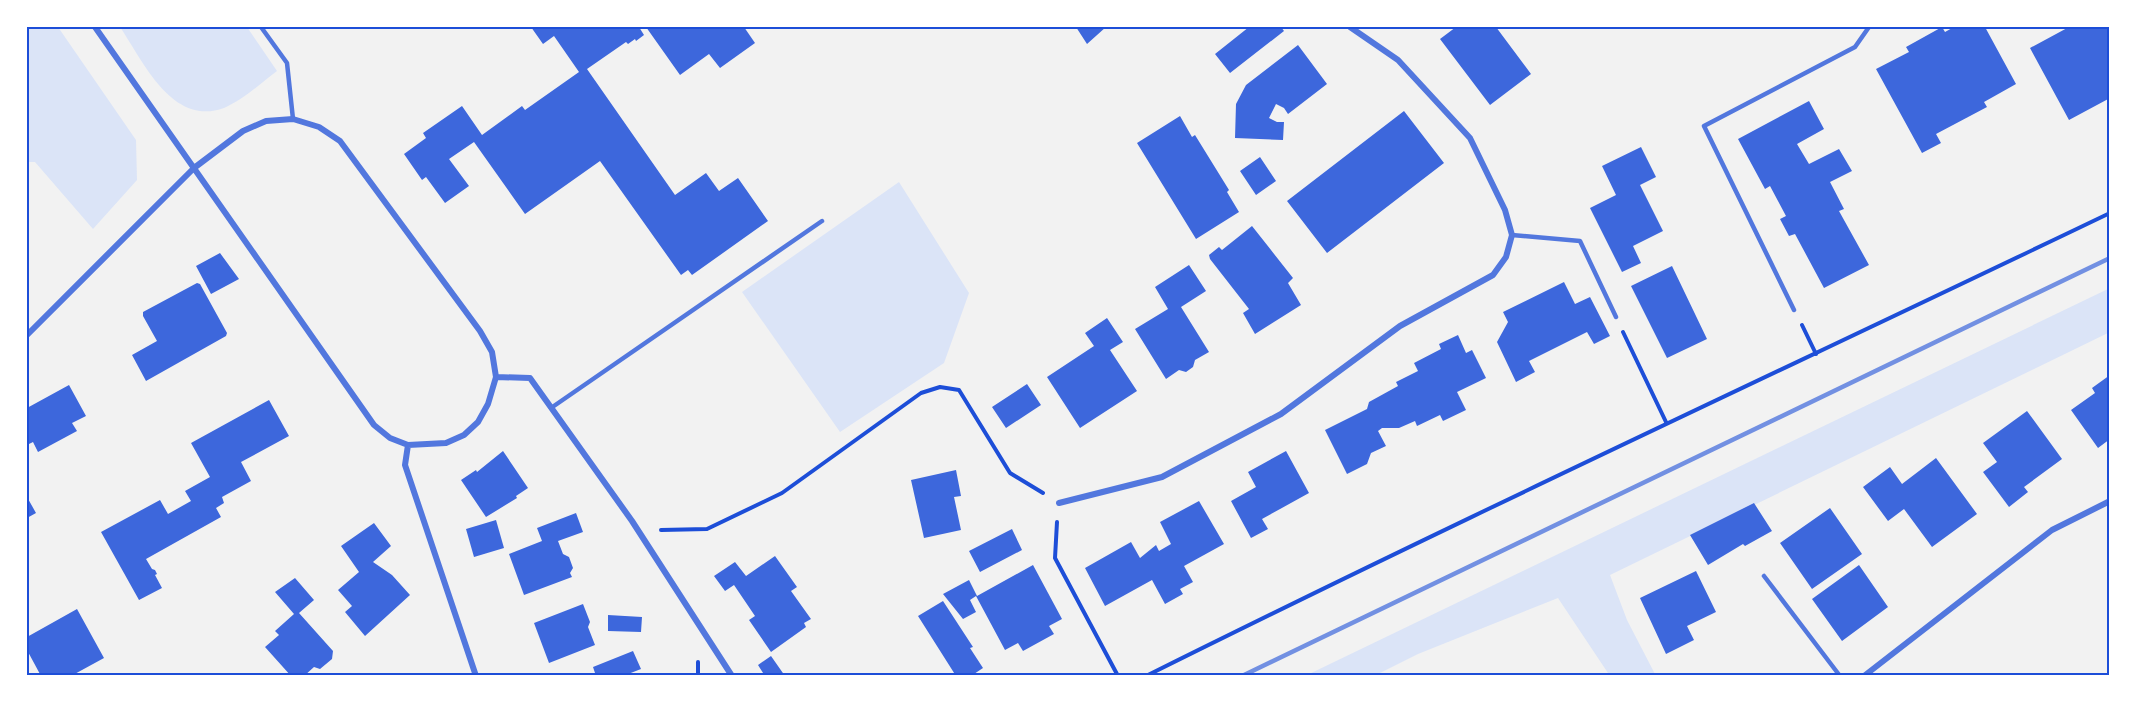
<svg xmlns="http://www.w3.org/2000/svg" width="2137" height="703" viewBox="0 0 2137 703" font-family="Ubuntu,sans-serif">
<rect width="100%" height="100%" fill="#f2f2f2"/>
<!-- green -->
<path fill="#dbe4f7" d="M27,27H58L136,140L137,180L93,229L35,162H27Z
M120,27H247L277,71C261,83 243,100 224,108C172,127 143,61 120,27Z
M899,182L969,293L944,363L840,432L742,292Z
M2110,288V332L1610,575L1627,620L1656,676H1610L1558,598L1418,654L1374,676H1305Z"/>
<!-- building -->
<path fill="#3d67dc" d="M531,27H639L644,35L636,41L635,39L628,44L626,42L587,69L675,195L706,173L719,191L738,178L768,221L692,275L688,270L681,275L600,161L525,214L474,142L449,159L469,186L445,203L426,177L422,180L404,154L426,138L423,133L462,106L482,135L522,106L525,110L579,72L554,36L543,44Z
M646,27H744L755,43L720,68L709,54L680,75Z
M1076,27H1106L1087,44Z
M1249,27H1281L1284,31L1230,73L1215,54Z
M1456,27H1496L1531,74L1490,105L1440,39Z
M1942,27L1945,32L1954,27H1985L2016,84L1984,102L1987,107L1936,134L1941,143L1922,153L1876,69L1909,52L1906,47Z
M2069,27H2110V98L2069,120L2030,48Z
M1298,45L1327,84L1288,114L1284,108L1276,104L1269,118L1277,122H1284L1283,140L1235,138L1236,104L1246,85Z
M1809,101L1824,129L1797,144L1809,164L1839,149L1852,171L1830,182L1844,209L1839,211L1869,265L1824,288L1795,234L1789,236L1780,219L1786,216L1770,186L1765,189L1738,139Z
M1404,111L1444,163L1327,253L1287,201Z
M1180,116L1192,137L1195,135L1229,190L1227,192L1239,212L1196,239L1137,143Z
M1641,147L1656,177L1640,185L1663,231L1633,246L1641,263L1622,272L1590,208L1616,195L1602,166Z
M1260,157L1276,181L1256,195L1240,171Z
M1252,226L1293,278L1288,283L1301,305L1255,334L1243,313L1249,309L1210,259L1209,255L1219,247L1222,250Z
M220,253L239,279L211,294L196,266Z
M1189,265L1206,291L1181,307L1209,352L1195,360L1193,367L1186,372L1179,370L1166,379L1135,329L1168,309L1155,287Z
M1672,266L1707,339L1667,358L1631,286Z
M1564,282L1575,304L1590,297L1610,336L1594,344L1587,332L1529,361L1535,372L1516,382L1497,342L1508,322L1503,312Z
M197,283L200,284L227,333L226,336L146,381L132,355L157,341L143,316V312Z
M1107,318L1123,342L1110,350L1137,391L1080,428L1047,377L1094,346L1085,333Z
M1458,335L1466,353L1472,350L1486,378L1457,392L1466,410L1443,421L1440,415L1417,426L1415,421L1399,428H1382L1378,431L1386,446L1371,453L1367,464L1347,474L1325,430L1367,409L1369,402L1398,386L1396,382L1418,371L1414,363L1441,349L1439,344Z
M2110,375V439L2098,448L2071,410L2095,393L2092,388Z
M1027,384L1041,405L1006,428L992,407Z
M69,385L86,416L72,423L77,431L38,452L33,442L27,445V416L29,415L27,408Z
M269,400L289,436L241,462L251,481L222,497L224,503L216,508L221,517L146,559L152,569L155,570L157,574L155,575L162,588L139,600L101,532L160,500L168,514L191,501L185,491L210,477L191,443Z
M2027,411L2062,459L2024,487L2028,492L2009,507L1983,472L1997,462L1983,443Z
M503,451L528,488L516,496L517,498L486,517L461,480L476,470L477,472Z
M1286,451L1309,493L1262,519L1268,529L1251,538L1231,501L1256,487L1248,472Z
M1936,458L1977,514L1932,547L1904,509L1888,521L1863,487L1890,467L1902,484Z
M956,470L961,496L954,497L961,530L924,538L911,480Z
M27,497L36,513L27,518Z
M1199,501L1224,544L1184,566L1193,582L1180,589L1183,594L1165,604L1152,580L1105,606L1085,568L1131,542L1140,558L1156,545L1159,551L1171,544L1160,522Z
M1754,503L1772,531L1745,546L1743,544L1708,565L1690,535Z
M1830,508L1862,554L1812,589L1780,543Z
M576,513L583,532L558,541L563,554L569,557L573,568L570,573L572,577L524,595L509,554L542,541L537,528Z
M496,520L504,548L474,557L466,529Z
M374,523L391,546L373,562L392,575L410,595L365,636L345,612L352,606L338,590L359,572L341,546Z
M1012,529L1022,550L980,572L969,551Z
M775,556L797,587L791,591L811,619L804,623L806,627L771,652L749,620L755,616L734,585L725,591L714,576L735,562L746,576Z
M1033,565L1062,619L1049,626L1054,634L1023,651L1018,643L1005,650L976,596L970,600L976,612L963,619L943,594L969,580L977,596Z
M1859,565L1888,607L1842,641L1812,599Z
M1696,571L1716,612L1687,626L1694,640L1666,654L1640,598Z
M295,578L314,600L299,613L333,651L332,659L320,669L314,667L304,676H291L265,647L279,635L275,631L294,614L275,592Z
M943,601L973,647L970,648L983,668L971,676H956L918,616Z
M583,604L590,622L588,627L595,645L549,663L534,623Z
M77,609L104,658L71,676H41L27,650V637Z
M608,615L642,617L641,632L608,631Z
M633,651L641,669L623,676H596L593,667Z
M771,656L785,676H765L758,665Z"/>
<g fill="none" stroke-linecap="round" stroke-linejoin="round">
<!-- path -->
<path stroke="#1d4ed8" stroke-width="4" d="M1802,325L1816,354
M1623,332L1666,422
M1057,522L1055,558L1118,676
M661,530L707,529L782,493L921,393L940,387L959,390L1010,473L1043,493
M698,662V676
M1146,676C1465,517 1789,367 2110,213"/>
<!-- service -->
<path stroke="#5277de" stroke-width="4.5" d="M261,27L287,63L293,119
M1512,235L1580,241L1616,317
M1794,310L1704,126L1855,47L1869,27
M551,408L822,221
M1764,576L1840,676"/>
<!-- minor -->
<path stroke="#5277de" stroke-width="6" d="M27,335L194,168L243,131L266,121L293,119L319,127L340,141L480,331L492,352L496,377L488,404L478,422L464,435L446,443L408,445L390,438L374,425L95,27
M496,377L530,378L632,521L732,676
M408,445L405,465L476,676
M1059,503L1162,477L1281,414L1400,326L1493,275L1506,257L1512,235L1505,210L1470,138L1398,60L1350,27
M1864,676L2052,530L2110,501"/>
<!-- rail -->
<path stroke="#7290e2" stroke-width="4.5" d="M1242,676L2110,258"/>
</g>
<!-- border -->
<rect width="2137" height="703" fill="none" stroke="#ffffff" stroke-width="57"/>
<rect x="28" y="28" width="2080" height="646" fill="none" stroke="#1d4ed8" stroke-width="2"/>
</svg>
